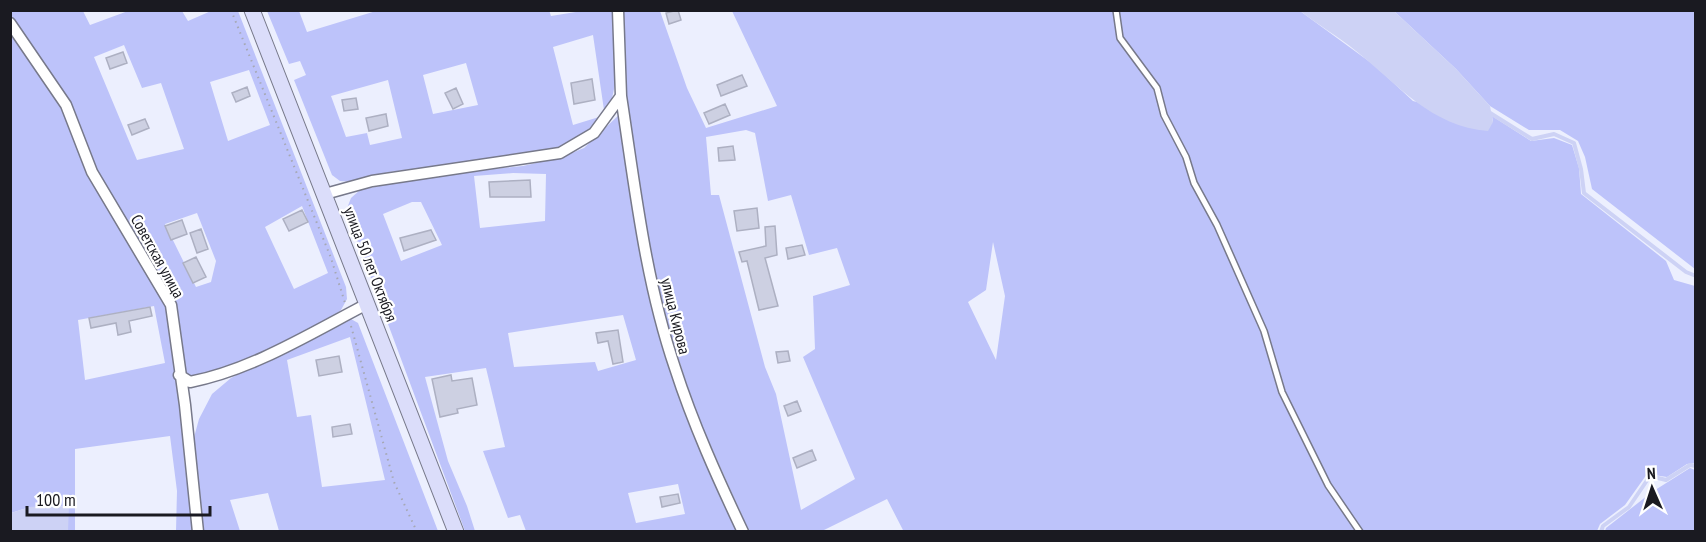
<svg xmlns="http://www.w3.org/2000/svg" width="1706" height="542" viewBox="0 0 1706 542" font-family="'PT Sans Narrow',sans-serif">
<rect width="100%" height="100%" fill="#eceffe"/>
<!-- green -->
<path fill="#bdc3fa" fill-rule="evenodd" d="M549,10L551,16L582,11H614L617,75L611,103L599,125L558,151L389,172L353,182L340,181L332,175L294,80L306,75L300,61L289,64L267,11H299L307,32L376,11ZM593,35L604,110L599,117L573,125L553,47ZM466,63L478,105L433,114L423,75ZM388,80L402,138L370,145L367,133L346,137L331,96Z
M10,11H83L90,25L128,11H182L188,21L211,11H238L346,287L347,299L341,310L325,323L216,373L189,378L182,372L173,304L95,172L67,102L11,18ZM124,45L142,88L161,83L184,149L137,160L94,57ZM249,70L270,125L228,141L210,82ZM302,206L328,273L294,289L265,227ZM197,213L216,261L211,282L196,287L165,224Z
M623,11H660L687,88L706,128L777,106L732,11H1300L1374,65L1413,101L1493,122L1492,116L1531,141L1554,138L1572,145L1579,168L1581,194L1666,261L1674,280L1695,286V463L1687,464L1667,477L1647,474L1625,505L1600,524L1597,531L904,532L887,499L822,531H749L696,413L670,332L651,260L627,109ZM746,130L755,133L768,201L791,195L809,255L837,248L850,285L813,296L815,349L803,357L855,479L801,510L776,394L765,367L719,195H711L706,137ZM993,242L1005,296L996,360L968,302L986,290Z
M1388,11H1695V269L1592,189L1585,157L1578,141L1560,130H1529L1490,106L1456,69L1395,12Z
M10,28L65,108L92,178L168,306L184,425V458L193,530L191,531H176L177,491L170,436L75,449V531H68V506L30,507L11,513ZM154,306L165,363L85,380L78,320Z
M622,112L647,281L739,531H526L520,515L508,518L483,451L505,447L486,368L425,377L448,461L467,506L475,531H465L346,211L351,198L360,190L435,175L523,166L562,157L584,148ZM513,173L546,174L545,221L480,228L474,176ZM412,202H421L442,245L401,261L383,214ZM623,315L636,360L598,371L595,362L514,367L508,333ZM678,484L685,514L636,523L628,493Z
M351,319L358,323L438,531H279L268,493L230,500L240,531H200L193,441L199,419L212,394L231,378L342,321ZM350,337L385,480L322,487L311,415L297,417L287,360Z
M1690,468L1695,470V531H1605L1606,528L1652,492Z"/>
<!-- water -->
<path fill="#cdd2f5" d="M1388,10L1395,12L1456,69L1490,106L1493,122L1488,131C1432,127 1397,84 1356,51C1338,36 1318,25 1300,11Z
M69,506L68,531H11V513L30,507Z"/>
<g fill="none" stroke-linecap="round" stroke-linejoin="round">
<!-- stream -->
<path stroke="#cdd2f5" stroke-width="4" d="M1487,111L1532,139L1554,134L1574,143L1581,169L1584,193L1686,272L1696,276
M1601,532L1603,526L1629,507L1650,476L1666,480L1690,465L1696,466"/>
</g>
<!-- building -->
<path fill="#cdd0e2" stroke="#adb0c2" stroke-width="1.5" d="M678,10L681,20L669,24L666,13Z
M123,52L127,63L110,69L106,58Z
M742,75L747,86L721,96L717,85Z
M592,79L595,100L574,104L571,83Z
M247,87L250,96L236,102L232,93Z
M456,88L463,104L453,109L445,93Z
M356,98L358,109L344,111L342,100Z
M725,104L730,115L709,124L704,113Z
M386,114L388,126L369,131L366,118Z
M145,119L149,128L132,135L128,125Z
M733,146L735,160L719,161L718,148Z
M530,180L531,197H490L489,182Z
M757,208L759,228L737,231L734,211Z
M302,210L308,222L289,231L283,219Z
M182,220L187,234L171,240L165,226Z
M775,226L777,255L765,258L778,306L759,310L747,261L742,262L739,252L766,246L765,227Z
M201,229L208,249L197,253L190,233Z
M431,230L436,240L404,251L400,238Z
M802,245L805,255L788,259L786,248Z
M196,257L206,277L193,283L183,263Z
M150,307L152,316L129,321L131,332L118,335L116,323L91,328L89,318Z
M618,330L623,362L613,364L608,341L598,343L596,333Z
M788,351L790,361L778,363L776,352Z
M339,356L342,372L319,376L316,360Z
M451,375L452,381L472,378L477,405L457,409L458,413L440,417L432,379Z
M797,401L801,411L788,416L784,406Z
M350,424L352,434L333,437L332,427Z
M812,450L816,460L797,468L793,458Z
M678,494L680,503L662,507L660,497Z"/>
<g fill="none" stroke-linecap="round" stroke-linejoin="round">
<defs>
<path id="service" d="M1116,10L1120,38L1157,88L1164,115L1186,157L1194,183L1217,225L1264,331L1282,392L1328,485L1360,532"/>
<path id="minor" d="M10,23L66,105L92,172L171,305L185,405L198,532
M621,96C635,187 645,280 675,368C693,424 718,479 743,532
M325,194L372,181L560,153L594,133L621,96L618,10
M179,375L190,382C252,370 311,333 367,304"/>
<path id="secondary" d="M252,10L456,532"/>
</defs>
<!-- service casing -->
<use href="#service" stroke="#77798a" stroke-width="8"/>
<!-- minor casing -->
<use href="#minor" stroke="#77798a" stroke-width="13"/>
<!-- secondary casing -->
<use href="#secondary" stroke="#77798a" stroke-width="17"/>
<!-- path -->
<path stroke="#a6a8b4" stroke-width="2" stroke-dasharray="1.5 4.5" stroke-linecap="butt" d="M231,10L331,258L345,303
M351,326L394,482L417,532"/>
<!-- service -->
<use href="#service" stroke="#fff" stroke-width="5"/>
<!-- minor -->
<use href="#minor" stroke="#fff" stroke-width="10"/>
<!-- secondary -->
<use href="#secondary" stroke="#dbddfa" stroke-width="15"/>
</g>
<g text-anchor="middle" stroke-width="4.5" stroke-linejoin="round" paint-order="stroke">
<!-- street labels -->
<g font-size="16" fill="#1a1a21" stroke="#fff">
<text transform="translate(158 256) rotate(61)" y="6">Советская улица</text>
<text transform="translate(371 264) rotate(69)" y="6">улица 50 лет Октября</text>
<text transform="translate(676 316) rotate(76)" y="6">улица Кирова</text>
</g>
</g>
<!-- border -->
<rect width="1706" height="542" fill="none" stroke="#1a1a21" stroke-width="24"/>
<!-- north arrow -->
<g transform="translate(1652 488) rotate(357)" stroke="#ffffff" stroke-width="4.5" paint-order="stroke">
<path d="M0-4.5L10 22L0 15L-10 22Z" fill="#1a1a21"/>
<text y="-9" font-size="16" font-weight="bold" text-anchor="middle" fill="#1a1a21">N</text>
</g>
<!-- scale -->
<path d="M27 506v9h183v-9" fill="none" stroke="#1a1a21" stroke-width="3"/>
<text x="36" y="506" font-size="18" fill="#1a1a21" stroke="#ffffff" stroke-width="4.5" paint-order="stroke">100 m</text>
</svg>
